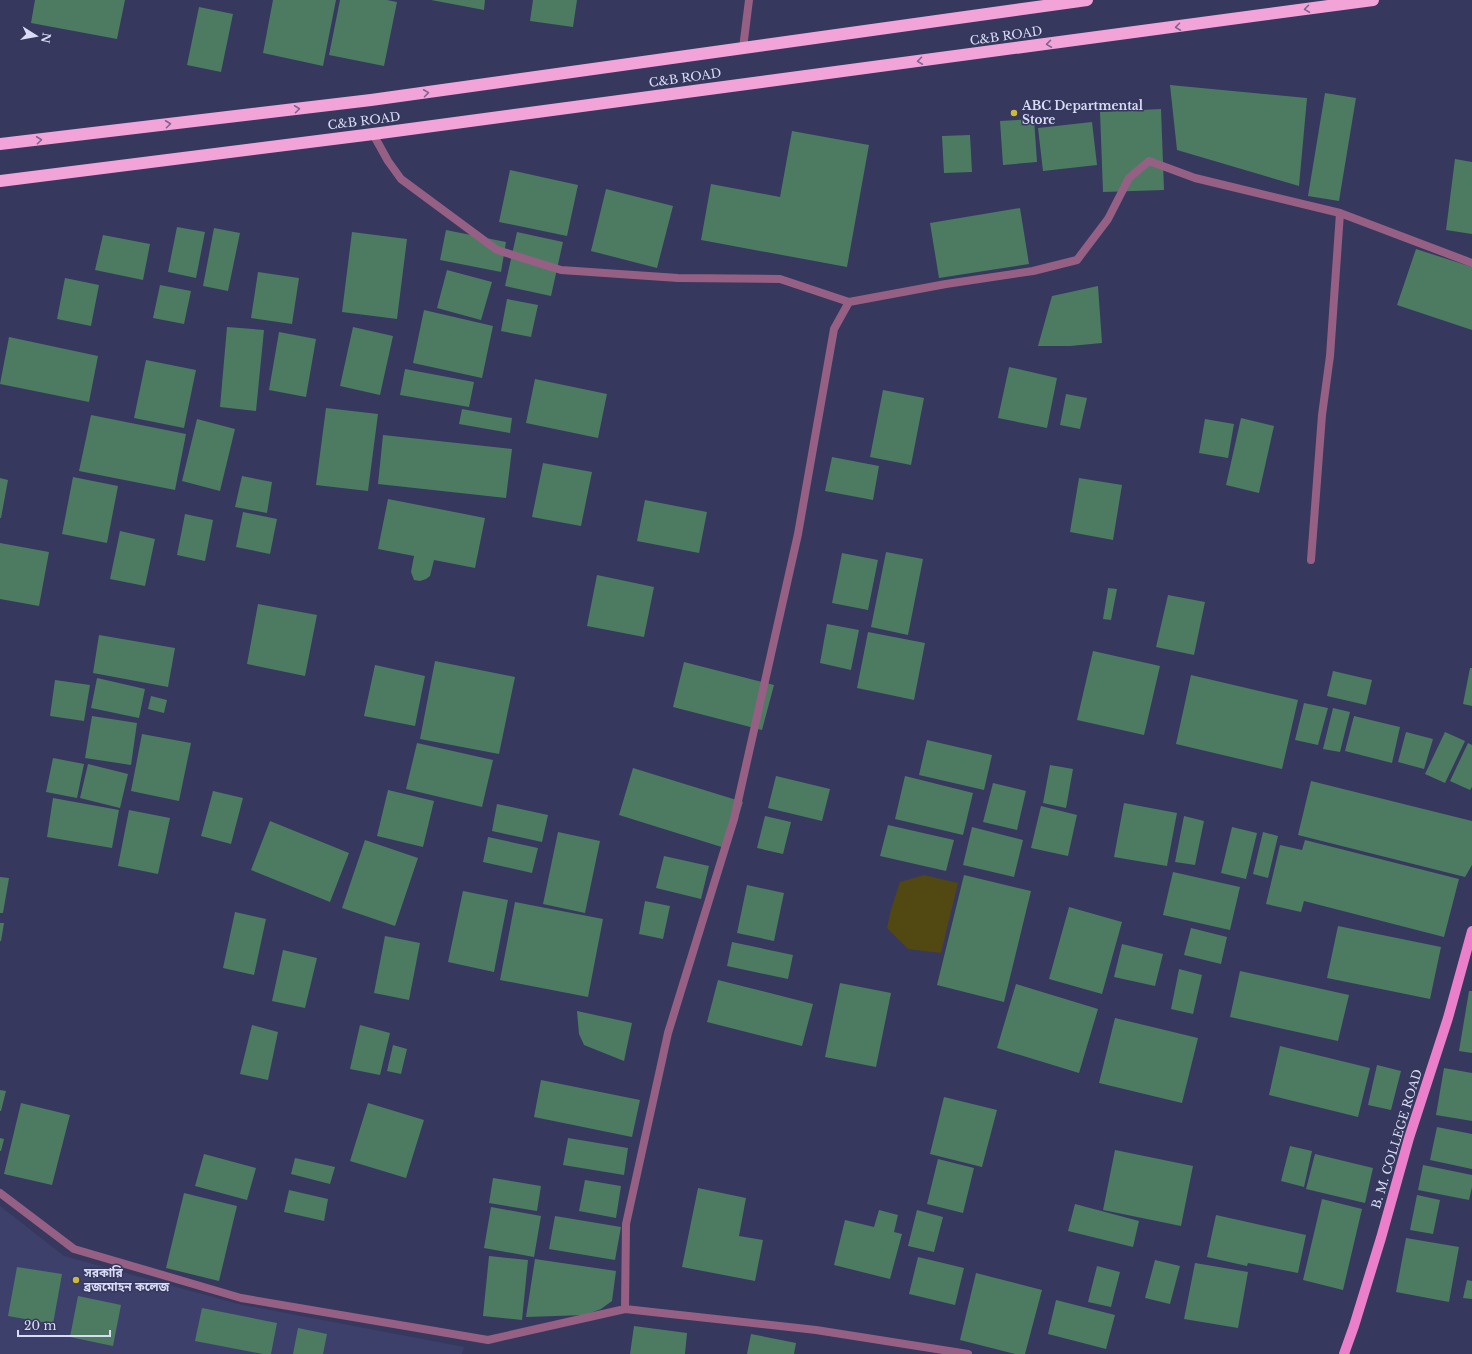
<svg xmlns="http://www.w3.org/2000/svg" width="1472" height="1354" viewBox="0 0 1472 1354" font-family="'Libre Baskerville','Noto Sans Bengali',serif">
<rect width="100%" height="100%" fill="#36385e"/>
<!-- built -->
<path fill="#3e406c" d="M0,1206L64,1256L238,1304L464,1347L462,1354H0Z"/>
<!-- green -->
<path fill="#524912" d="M924,875L958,883L941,953L908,949L887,928L891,910L900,882Z"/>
<!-- building -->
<path fill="#4c7b62" d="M35,0H125L117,39L31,23Z
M273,0H336L323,66L263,53Z
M340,0H387L397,2L384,66L329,55Z
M431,0H485L484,10Z
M533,0H577L573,27L530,21Z
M199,7L233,14L221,72L187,65Z
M1170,85L1307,98L1299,186L1177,150Z
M1325,93L1356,98L1339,201L1308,196Z
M1161,109L1164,190L1103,192L1100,112Z
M1034,119L1037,162L1003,165L1000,121Z
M1092,122L1097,165L1043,171L1038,128Z
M792,131L869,145L847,267L701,240L711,184L780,197Z
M970,135L972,172L944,173L942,136Z
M1455,159L1472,162V234L1446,230Z
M510,170L578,185L567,236L499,222Z
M606,189L673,206L657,268L591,251Z
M1020,208L1029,264L939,278L930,223Z
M177,227L205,232L196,278L168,272Z
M214,228L240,233L228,291L203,286Z
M446,230L506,242L501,272L440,260Z
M352,232L407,239L397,319L342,312Z
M517,232L563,242L551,296L505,286Z
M103,235L150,244L143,280L95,270Z
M1416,249L1472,267V330L1397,305Z
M447,270L492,282L481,320L437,308Z
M258,272L299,278L292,324L251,318Z
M65,278L99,285L91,326L57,319Z
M160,285L191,291L184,324L153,318Z
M1098,286L1102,343L1070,346H1038L1052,296Z
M507,299L538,305L531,337L501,331Z
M424,310L493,326L482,378L413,363Z
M227,327L264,330L256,411L220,407Z
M353,327L393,336L380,395L340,386Z
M279,332L316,339L306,397L269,390Z
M9,337L98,356L89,402L0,384Z
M146,360L196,370L184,428L134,418Z
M1009,367L1057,378L1047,428L998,418Z
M405,369L474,382L469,407L400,395Z
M535,379L607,394L598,438L526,423Z
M883,390L924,398L911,465L870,457Z
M1066,394L1087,398L1080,429L1060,425Z
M326,408L378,414L368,491L316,485Z
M462,409L512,418L510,433L459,424Z
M91,415L186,434L175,490L79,471Z
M1241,418L1274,426L1259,493L1226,485Z
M197,419L235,429L220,491L182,481Z
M1205,419L1234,424L1228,458L1199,453Z
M383,435L512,449L506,498L378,484Z
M832,457L879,466L873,500L825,491Z
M543,463L592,472L581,526L532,517Z
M242,476L272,482L267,513L235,507Z
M73,477L118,486L107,543L62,534Z
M0,478L8,480L1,518H0Z
M1079,478L1122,485L1113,540L1070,532Z
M388,499L485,518L475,568L434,560L430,576L426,579L420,581L414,580L411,572L414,556L378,549Z
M645,500L707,512L699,553L637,541Z
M243,512L277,519L270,554L236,547Z
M185,514L213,520L205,561L177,555Z
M120,531L155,539L145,586L110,579Z
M0,543L49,552L39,606L0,599Z
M886,552L923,559L908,635L871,627Z
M842,553L878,560L868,610L832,603Z
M597,575L654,587L644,637L587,626Z
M1108,588L1117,589L1111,620L1103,619Z
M1168,595L1205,602L1194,655L1156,647Z
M258,604L317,615L305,676L247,664Z
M827,624L859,630L851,670L820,663Z
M868,632L925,643L914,700L857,688Z
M99,635L175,648L168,687L93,673Z
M1093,651L1160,666L1144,735L1077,720Z
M435,661L515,677L499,754L420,739Z
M684,662L774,685L762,730L673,707Z
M375,665L425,676L415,726L364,716Z
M1470,668H1472V706L1463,704Z
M1333,671L1372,680L1366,705L1327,696Z
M1191,675L1298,700L1282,769L1176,744Z
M97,678L145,689L139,718L91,708Z
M55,680L90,685L84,721L50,716Z
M151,696L167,700L164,713L148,709Z
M1304,703L1328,708L1318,745L1295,740Z
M1333,708L1350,712L1340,752L1323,749Z
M92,716L137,723L131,765L85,758Z
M1354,716L1400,727L1392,763L1345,751Z
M1406,732L1433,739L1424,769L1398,762Z
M1445,732L1465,741L1445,783L1425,774Z
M142,734L191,743L179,801L131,791Z
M927,740L992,755L984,790L919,775Z
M417,743L493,760L482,807L406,789Z
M1468,743L1472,745V787L1470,790L1450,781Z
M53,758L84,764L77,798L46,792Z
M88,764L128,774L120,808L80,798Z
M1050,765L1073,769L1066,808L1043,803Z
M633,768L743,802L728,849L619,815Z
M776,776L830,789L822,821L768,808Z
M905,776L973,793L963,835L895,819Z
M1311,781L1472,821V865L1465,877L1298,835Z
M993,783L1026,791L1017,830L983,822Z
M388,790L434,801L423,847L377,836Z
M213,791L243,798L231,844L201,836Z
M53,798L119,810L112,848L47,837Z
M1124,803L1177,813L1167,866L1114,857Z
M497,804L548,815L542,842L492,831Z
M1041,806L1077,815L1068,856L1031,848Z
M129,810L170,818L158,874L118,866Z
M765,816L791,822L783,854L757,848Z
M1184,816L1204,821L1195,865L1175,862Z
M270,821L349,853L330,902L251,870Z
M888,825L954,840L946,871L880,856Z
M972,827L1023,840L1014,877L963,865Z
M1232,827L1257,833L1246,879L1221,873Z
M558,832L600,841L585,913L543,904Z
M1263,832L1278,836L1268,878L1253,874Z
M488,837L538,848L532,873L483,862Z
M365,840L418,858L395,926L342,908Z
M1305,840L1459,879L1444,937L1304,901L1301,912L1266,904L1280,845L1302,850Z
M664,856L709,866L701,899L656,888Z
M1173,872L1240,887L1230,930L1163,915Z
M964,875L1031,891L1004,1002L937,985Z
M0,877L9,878L3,913H0Z
M747,885L784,893L774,941L737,933Z
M463,891L508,900L494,972L448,962Z
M645,901L670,906L663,939L639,934Z
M515,902L603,919L588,997L500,980Z
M1069,907L1122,922L1102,994L1049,979Z
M235,912L266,919L254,975L223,968Z
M0,923H4L1,941H0Z
M1338,926L1441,947L1430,999L1327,978Z
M1191,928L1227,937L1221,964L1184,955Z
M385,936L420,943L409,1000L374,993Z
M732,942L793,955L788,979L727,966Z
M1122,944L1163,954L1155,986L1114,977Z
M283,950L317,958L305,1008L272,1001Z
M1179,969L1202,975L1193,1014L1171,1009Z
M1240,971L1349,995L1338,1041L1230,1017Z
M718,980L813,1004L802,1046L707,1022Z
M840,983L891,993L876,1067L825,1057Z
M1016,984L1098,1009L1079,1073L997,1048Z
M1469,991H1472V1053L1459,1051Z
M577,1011L632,1023L624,1061L584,1045L579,1034Z
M1115,1018L1198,1038L1182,1103L1099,1083Z
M252,1025L278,1032L268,1080L240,1074Z
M360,1025L390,1033L380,1075L350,1069Z
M393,1045L407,1049L401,1074L387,1071Z
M1280,1046L1370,1068L1358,1117L1269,1095Z
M1377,1065L1401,1071L1391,1110L1368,1105Z
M1444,1068L1472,1073V1121L1436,1115Z
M541,1080L640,1100L632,1137L534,1117Z
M0,1090L6,1091L1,1111H0Z
M944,1097L997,1110L982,1167L930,1154Z
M21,1103L70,1115L52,1185L4,1174Z
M368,1103L424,1120L406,1178L350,1161Z
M1437,1127L1472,1134V1169L1430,1160Z
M0,1138L4,1139L1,1151H0Z
M568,1138L628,1148L624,1175L563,1165Z
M1290,1146L1312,1151L1304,1187L1281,1181Z
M1115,1150L1193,1166L1181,1226L1103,1210Z
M204,1154L256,1168L247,1200L195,1186Z
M1315,1154L1373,1168L1365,1203L1306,1189Z
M295,1158L335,1167L330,1184L291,1174Z
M938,1159L974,1168L963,1213L927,1204Z
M1423,1165L1472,1175V1187L1469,1200L1418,1190Z
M493,1178L541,1186L537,1211L489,1203Z
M585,1180L621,1186L616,1218L579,1211Z
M698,1188L746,1198L739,1236L763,1240L755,1281L682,1267Z
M289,1190L328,1199L324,1221L284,1212Z
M184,1193L237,1206L219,1281L166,1268Z
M1417,1195L1440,1200L1433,1234L1410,1230Z
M1322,1199L1362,1209L1343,1290L1303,1280Z
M1075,1204L1139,1221L1133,1247L1068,1231Z
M491,1207L541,1216L534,1257L484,1248Z
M879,1210L898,1215L894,1232L902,1234L890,1279L834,1265L845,1220L874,1227Z
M917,1210L943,1217L934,1252L908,1246Z
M1216,1215L1306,1235L1298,1273L1248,1263L1247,1266L1207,1257Z
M555,1216L621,1227L615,1260L549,1249Z
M1406,1238L1459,1247L1449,1302L1396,1292Z
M489,1256L528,1260L522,1320L483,1316Z
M918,1257L964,1268L955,1305L909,1294Z
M535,1259L616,1271L612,1301L601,1309L585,1315L526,1317Z
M1155,1260L1180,1266L1170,1304L1145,1298Z
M1195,1263L1248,1272L1238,1328L1184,1319Z
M1097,1266L1120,1272L1111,1307L1088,1302Z
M17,1267L62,1274L53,1324L8,1316Z
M976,1273L1042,1290L1025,1354H1015L960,1340Z
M1467,1280L1472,1281V1299L1463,1298Z
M78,1296L121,1305L113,1346L70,1337Z
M1056,1300L1115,1315L1106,1349L1048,1334Z
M202,1308L277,1323L271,1354H263L195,1341Z
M634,1326L687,1333L685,1354H630Z
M298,1328L327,1334L323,1354H293Z
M751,1334L796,1343L794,1354H747Z"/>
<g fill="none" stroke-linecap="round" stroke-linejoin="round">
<!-- street -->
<path stroke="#966084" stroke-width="8" d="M743,48L749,0
M373,134L388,161L401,179L497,250L561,270L678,278L780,279L849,302
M1311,560L1322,415L1330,356L1340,213
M0,1193L74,1249L241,1298L488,1340L625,1309L816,1330L968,1354
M625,1309L626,1224L668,1033L734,819L798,534L834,329L849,302L946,284L1033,271L1077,260L1108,219L1129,178L1149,161L1195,178L1340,213L1472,263"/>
<!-- primary -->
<path stroke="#ec7fcb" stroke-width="10" d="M1344,1354L1354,1326L1381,1238L1409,1138L1448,1018L1472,931"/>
<!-- highway -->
<path stroke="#f2a3d8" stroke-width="12" d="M0,144L371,100L1087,0
M0,181L373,134L1373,0"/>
</g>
<!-- one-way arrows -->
<defs><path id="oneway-chevron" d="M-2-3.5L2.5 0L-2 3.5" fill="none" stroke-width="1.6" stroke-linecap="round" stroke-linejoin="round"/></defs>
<g stroke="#81638f">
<use href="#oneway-chevron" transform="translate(1307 9) rotate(172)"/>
<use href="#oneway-chevron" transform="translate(1178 27) rotate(172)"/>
<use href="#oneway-chevron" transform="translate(1049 44) rotate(172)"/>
<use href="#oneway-chevron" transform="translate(920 61) rotate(172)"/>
<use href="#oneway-chevron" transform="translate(426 93) rotate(-8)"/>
<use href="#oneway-chevron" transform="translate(297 109) rotate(-7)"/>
<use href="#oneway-chevron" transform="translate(168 124) rotate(-7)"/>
<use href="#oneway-chevron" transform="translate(39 140) rotate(-7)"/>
</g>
<!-- markers -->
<g fill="#cdb938" stroke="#36385e" stroke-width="1.5">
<circle cx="1014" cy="113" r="4"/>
<circle cx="76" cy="1280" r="4"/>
</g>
<g text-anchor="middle" stroke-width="3" stroke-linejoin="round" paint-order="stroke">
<!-- street labels -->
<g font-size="12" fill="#d9dcf4" stroke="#36385e">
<text transform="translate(1006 36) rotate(-8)" y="4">C&amp;B ROAD</text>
<text transform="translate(685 78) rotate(-8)" y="4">C&amp;B ROAD</text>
<text transform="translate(364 121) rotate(-7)" y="4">C&amp;B ROAD</text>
<text transform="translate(1397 1139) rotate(-73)" y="4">B. M. COLLEGE ROAD</text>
</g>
<!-- poi labels -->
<g font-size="12" font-weight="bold" fill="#d9dcf4" stroke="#36385e" text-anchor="start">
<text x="1022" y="110">ABC Departmental<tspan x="1022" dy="14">Store</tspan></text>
<text x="84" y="1277">সরকারি<tspan x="84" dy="14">ব্রজমোহন কলেজ</tspan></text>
</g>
</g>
<!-- north arrow -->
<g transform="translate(36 36) rotate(101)" stroke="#36385e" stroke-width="3" paint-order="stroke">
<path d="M0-3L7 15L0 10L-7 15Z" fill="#d9dcf4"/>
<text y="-6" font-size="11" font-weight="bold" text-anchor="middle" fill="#d9dcf4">N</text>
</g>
<!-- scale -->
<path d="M18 1330v6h92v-6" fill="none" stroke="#d9dcf4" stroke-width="2"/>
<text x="24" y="1330" font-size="12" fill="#d9dcf4" stroke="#36385e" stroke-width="3" paint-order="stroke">20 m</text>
</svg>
